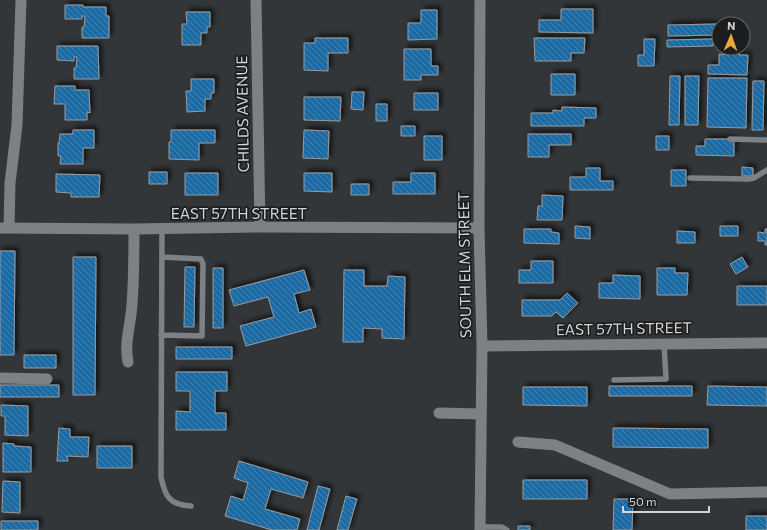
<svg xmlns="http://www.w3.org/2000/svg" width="767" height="530" viewBox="0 0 767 530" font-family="Commissioner,sans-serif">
<defs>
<pattern id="building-back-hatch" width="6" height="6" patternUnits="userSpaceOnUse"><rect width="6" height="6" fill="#1e6ba4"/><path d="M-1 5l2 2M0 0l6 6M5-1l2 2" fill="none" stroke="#4886b4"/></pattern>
<filter id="shadow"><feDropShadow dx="3.5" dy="-3.5" stdDeviation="2" flood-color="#0009"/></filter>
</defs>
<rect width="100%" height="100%" fill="#333638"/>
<!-- building -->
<path fill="url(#building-back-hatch)" stroke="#979b9e" filter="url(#shadow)" d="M65,5H83V7H106V16H109V38H82V27H84L85,16H82V19H65Z
M561,9H593V33L539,32V20H561Z
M421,10H437V39L408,40V23H421Z
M186,12H210V27H207V33H201V45H182V24H187Z
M718,24L719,35L668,36V25Z
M315,38H348V53H328V71L304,70V43H315Z
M534,38H585L584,53H571V61H535Z
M644,39H655L654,66H638V55H644Z
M713,39V46L667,47V40Z
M57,46H98L99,79H74V68H76L77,57H74V61L57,60Z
M404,49H431V66H438V75H421V80H404Z
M729,51H739V55H748L747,75L708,74V65H719V54L729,55Z
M551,74H575V95H551Z
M670,76H680L679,125H669Z
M685,76H699L698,125H685Z
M708,78H747L746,128L707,127Z
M191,79H214V93H211V99H205V111L187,112L186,91H191Z
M753,81H764L763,130H752Z
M55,86H75V90H89L90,113L87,112V120H65V104H54Z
M352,92H364L363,110L351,109Z
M414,93H438V110H414Z
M304,97H341L340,121L304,120Z
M376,104H387V121H376Z
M562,107L596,108V118H584V126H531V113H553V110L562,111Z
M401,126H415V136H401Z
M73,130H94V148H83V164H60L61,156H58V143H59L60,134H73Z
M171,130H215V143H199V160L169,159V142H171Z
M304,130L329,131L328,159L303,158Z
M528,134H571V145H549V157H528Z
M424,136H442V160H424Z
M656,136H669V150H656Z
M705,139H734V156L696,155V146H705Z
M742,167L753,168V176H742Z
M586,168H600V181H613V190H570V177H586Z
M671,170H686V186H671Z
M149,172H167V184H149Z
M185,173H218V195H185Z
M304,173H332V192L304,191Z
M411,173H435V194H393V182H411Z
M56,174L100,175L99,197H71V193L56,192Z
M351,184H369V195H351Z
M542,195L563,196L562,220H537L538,206H542Z
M575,226L590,227V239L575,238Z
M720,226H738V236H720Z
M524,229H551V232L559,233V244L524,243Z
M765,229H767V245H765V241H758V232L765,233Z
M677,231L695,232V243H677Z
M0,251H15L14,355H0Z
M73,257H96L95,395H73Z
M742,257L748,267L736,274L730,264Z
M531,261H553V283H519V270H531Z
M185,267H195L194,327H184Z
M213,268H223V328H213Z
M657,268H675V273H688L687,295H657Z
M304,270L310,290L294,294L299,313L311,309L316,327L246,346L240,326L274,317L268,297L234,306L229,290Z
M344,270H364V286H387L388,276L405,277L404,339L382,338V329L363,328V342H343Z
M613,275L640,276V299L599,298V283H613Z
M737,286H767V305H737Z
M567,293L578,303L563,318L556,312L552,316H522V300H560Z
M176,347H232V359H176Z
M24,355H56V368H24Z
M176,372H227V391H215V413H226V430H176V411L190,412V391H176Z
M0,385H59V397H0Z
M609,386H692V396H609Z
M708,386L767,387V406L707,405Z
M523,387H587V406L523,405Z
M1,405L28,406V436L5,435V416H1Z
M59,428L70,429V437H89L88,457L67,456L68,461H57Z
M613,428L708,429V448L613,447Z
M3,443L14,444V446L31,447V472H3Z
M97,446H132V468H97Z
M239,461L308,482L303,498L271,489L265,509L300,519L297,530H272L225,516L231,496L243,500L248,483L234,478Z
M523,480H587V499H523Z
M3,481L20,482V513L2,512Z
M318,486L330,489L319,530H307Z
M346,496L357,499L348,530H337Z
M614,499H633L632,530H613Z
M746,516H767V530H746Z
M1,521H38V530H1Z
M518,526H530V530H518Z"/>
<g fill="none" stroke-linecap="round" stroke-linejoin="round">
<!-- service -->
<path stroke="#7d8184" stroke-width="5.5" d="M730,139L767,140
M690,178L748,179L754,178L767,170
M162,229L161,477C165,497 170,505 191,506
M161,335L202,336L203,264L201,259L162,257
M614,380L666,379L664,344
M480,527H502L507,530"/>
<!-- minor -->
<path stroke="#7d8184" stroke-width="11" d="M256,0L260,227
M480,0L479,228L482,346L480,530
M0,228L134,229L260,227L479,228
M9,228L10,183L17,125L21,0
M482,346L767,343
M128,362C124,342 131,324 132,304C134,279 134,254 134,229
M0,378L47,379
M439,413L481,414
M518,442L555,445L670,494L767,492"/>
</g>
<g text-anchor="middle" stroke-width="3.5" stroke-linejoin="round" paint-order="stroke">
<!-- street labels -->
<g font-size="15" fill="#d2d4d6" stroke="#1c1d1e">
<text transform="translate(243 114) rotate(-91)" y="5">CHILDS AVENUE</text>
<text x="239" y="219">EAST 57TH STREET</text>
<text transform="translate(465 265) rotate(-91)" y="5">SOUTH ELM STREET</text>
<text transform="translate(624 329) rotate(-1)" y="5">EAST 57TH STREET</text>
</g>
</g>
<!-- north arrow -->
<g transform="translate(731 36) rotate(2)"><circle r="19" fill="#1c1d1e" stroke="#656668"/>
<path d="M0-3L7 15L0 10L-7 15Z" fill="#eca93b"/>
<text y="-6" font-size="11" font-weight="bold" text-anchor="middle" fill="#d2d4d6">N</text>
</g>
<!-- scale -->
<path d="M623 506v6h86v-6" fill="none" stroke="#d2d4d6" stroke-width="2"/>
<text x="629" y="506" font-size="12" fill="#d2d4d6" stroke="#1c1d1e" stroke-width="3" paint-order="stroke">50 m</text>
</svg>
